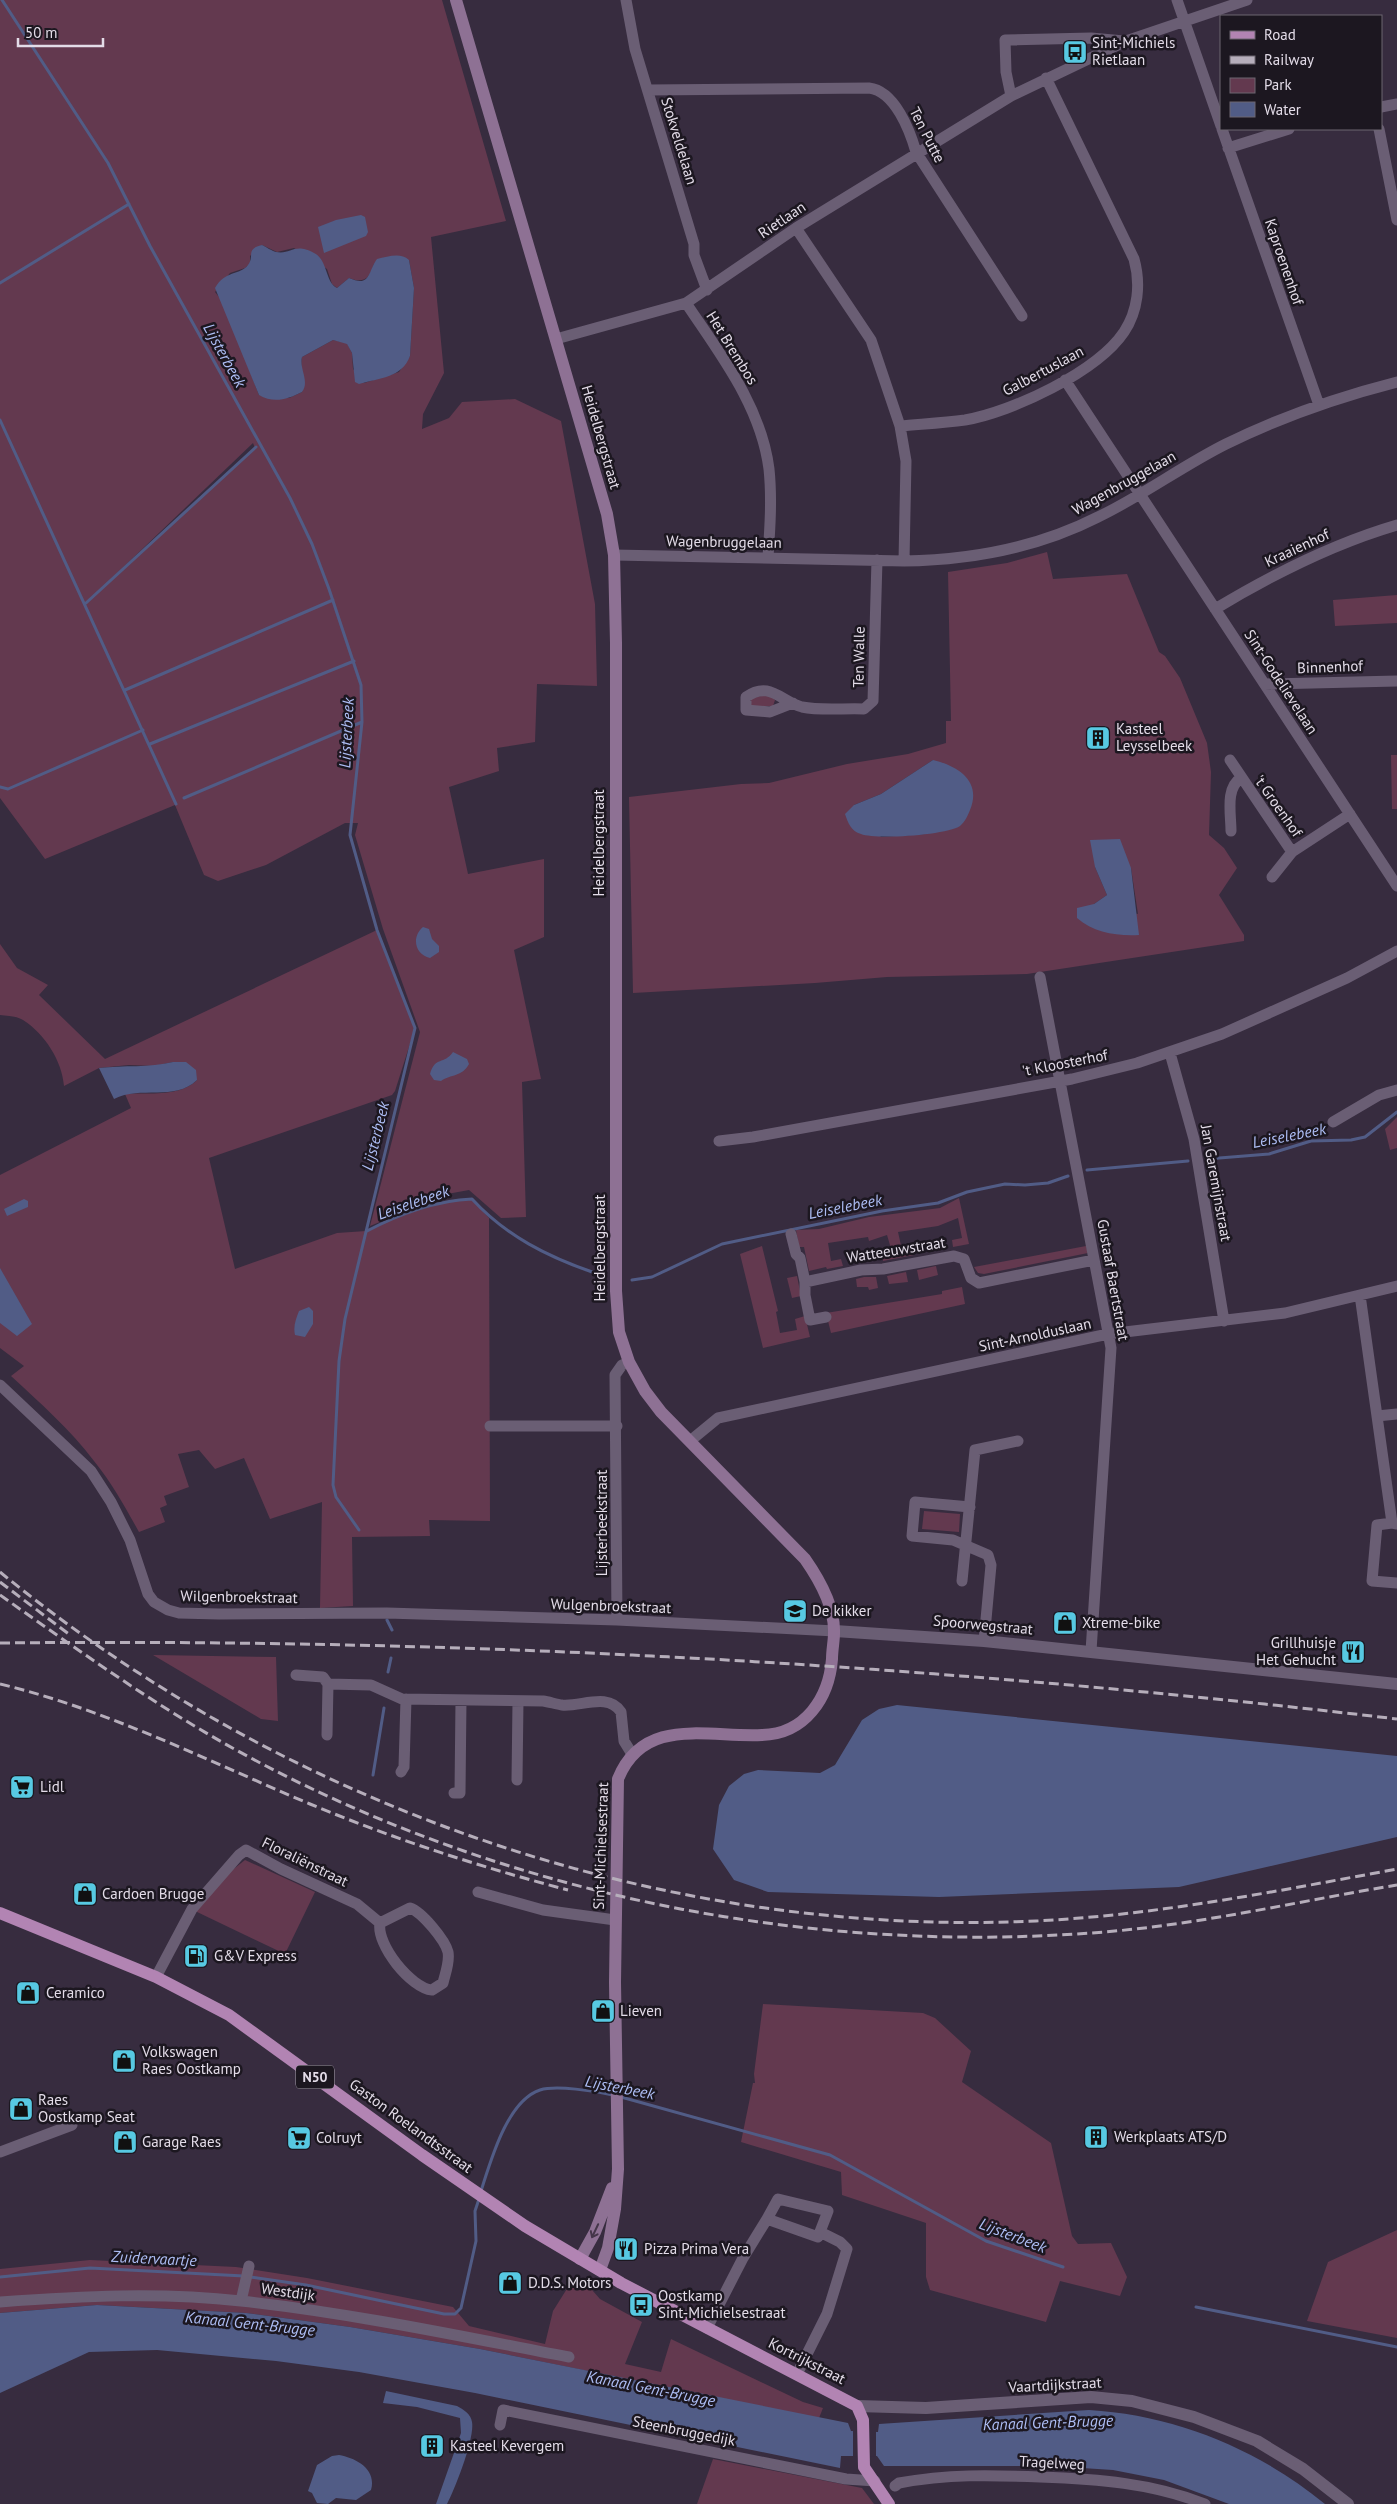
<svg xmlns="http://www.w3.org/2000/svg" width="1397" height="2504" viewBox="0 0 1397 2504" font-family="'PT Sans',sans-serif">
<rect width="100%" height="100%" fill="#372c3f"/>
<!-- green -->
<path fill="#63394f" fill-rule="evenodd" d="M0,0H442L506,221L431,237L444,373L423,414L422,429L449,418L462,402L515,399L561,421L595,604L597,686L537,684L535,742L497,748L499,771L449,787L468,874L544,859V937L514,950L541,1079L522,1082L526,1217L501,1218L469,1190L447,1194L370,1226L420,1032L383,929L355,835L358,823H345L266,865L218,881L204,875L175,805L45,859L0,798ZM262,245L277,252L294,248L327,269L332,284L337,288L349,278C364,284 370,278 374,264L409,260L414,288L410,356L399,372L364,383L353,369L352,353L347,343L333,340L302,357C299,371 307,377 302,392L289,398L259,395L223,302L215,292L230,273L245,268L250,264V256ZM253,443L255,448L112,579V578Z
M1047,552L1053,579L1127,574L1159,652L1165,656L1180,678L1207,743L1211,772L1209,835L1224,848L1237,868L1219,895L1244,935V941L1027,974L887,977L815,983L633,993L629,797L741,784L769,783L847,764L908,754L946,743V721H951L948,572L1007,563ZM933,760L959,826L925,834L881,837L854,805L881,794ZM1095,867L1131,868L1138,914L1094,904L1107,895Z
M1397,595V623L1335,626L1333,600Z
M771,695L775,700L773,706H752L750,703L752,697Z
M1391,755H1397V809H1392Z
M377,930L415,1028L395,1091L392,1095L209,1158L235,1269L337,1233L366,1231L407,1213L457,1199H472L489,1218L490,1521L429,1520L430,1536L352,1537L353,1606L320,1608L322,1502L270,1519L244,1458L215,1469L199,1450L178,1454L189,1487L164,1496L167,1505L160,1508L165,1522L139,1532C125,1507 112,1483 94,1461C70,1429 40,1403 11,1376L24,1366L0,1348V1175L131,1108L125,1094C149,1092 178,1098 197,1080L173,1062L154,1066L129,1065L99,1068L64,1086C62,1061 45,1034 23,1020C17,1016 7,1016 0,1015V944L17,968L48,985L39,995L105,1059Z
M1397,1117V1148L1390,1150L1385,1129Z
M959,1198L969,1244L953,1247L952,1240L962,1238L958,1218L938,1226L898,1232L902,1250L912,1248L914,1255L883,1261L882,1255L892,1252L887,1235L869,1241L868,1237L828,1243L831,1261L841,1259L843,1266L827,1269L826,1267L809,1271L804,1247H799L796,1230L819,1229L869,1217L940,1208Z
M762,1246L778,1311L776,1312L780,1333L797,1330L795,1319L805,1316L810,1337L763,1348L740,1254Z
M1086,1246L1088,1253L984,1274L978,1273L974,1267Z
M936,1266L938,1275L919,1280L917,1270Z
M906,1272L908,1282L889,1284L887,1276Z
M797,1276L801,1296L792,1298L787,1278Z
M864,1277H876L878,1288L869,1290L868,1287H857L856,1279Z
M962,1287L965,1304L831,1333L826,1313L942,1294V1291Z
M924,1511L960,1514L959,1532L922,1529Z
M153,1655L276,1657L278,1721L261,1719Z
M245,1860L315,1892L285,1954L195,1911L226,1875Z
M763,2004L923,2013L935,2018L971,2051L962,2082L1051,2143L1072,2236L1078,2244L1111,2243L1127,2277L1120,2296L1060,2281L1046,2322L930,2290L926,2277V2223L842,2195L841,2172L741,2142L753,2083H755L754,2074Z
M1397,2230V2338L1307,2321L1328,2262Z
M90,2260L236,2267L307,2278L453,2307L469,2326L545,2344L553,2311L575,2276L585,2282L600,2299L642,2322L625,2364L661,2372L671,2339L803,2402L823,2408L819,2418L480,2349L350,2327L246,2313L97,2305L0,2313V2269Z
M713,2459L862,2488L874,2504H697Z"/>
<!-- water -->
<path fill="#515c86" d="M361,215L365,217L368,232L366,236L324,253L318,227L336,220Z
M262,245C266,247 272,251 276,252C291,255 294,242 314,253C328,260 325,282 337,288L349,278C371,288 368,271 377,259C388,257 400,252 409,260L414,288L410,356C402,378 379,378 359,384L355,382L352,353L347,344L333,340L302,357C299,369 310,381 302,392C288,399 274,404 259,395L215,288C225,270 241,275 248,265C255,256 245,249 262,245Z
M933,760C958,766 982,781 970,810C968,815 965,822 960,826C947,835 876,840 861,834C851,831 848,823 845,814L854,805L881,794Z
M1120,839L1131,868L1139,935C1116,936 1094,933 1077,918V908L1094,904L1107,895L1095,867L1090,840Z
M423,927L429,929L432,939L439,946V952L430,958C415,955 411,937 423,927Z
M453,1052L467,1059L469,1064C462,1077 451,1074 441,1081L434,1080L430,1074C435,1056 444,1065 453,1052Z
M173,1062H186L196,1070L197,1080C174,1102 141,1085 114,1099L99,1068C124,1065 149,1068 173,1062Z
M24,1199L28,1201V1207L7,1216L4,1209Z
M0,1268L32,1324L17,1336L0,1323Z
M309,1307L313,1311V1324L305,1337L295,1335C293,1326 296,1319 299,1311Z
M897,1705L1397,1756V1837L1179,1887L939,1897L768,1892L734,1880L713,1849L719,1805L729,1786L744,1774L758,1770L820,1773L835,1765L862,1720L879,1709Z
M97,2305L246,2313L350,2327L480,2349L848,2423L851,2431L878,2432L879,2424L1089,2410C1175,2415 1258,2449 1325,2504H1229L1164,2480L1113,2470L1051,2466H884L877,2456H841L840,2468L475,2393L359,2372L276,2361L157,2350L89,2352L0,2393V2313Z
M386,2391L457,2406C464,2410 471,2414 472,2422C475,2438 455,2489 447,2504H436L461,2433L460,2418L417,2407L383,2403Z
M339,2455C356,2458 377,2469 371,2490L356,2500L336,2498L328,2504L317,2503L312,2493L308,2491L317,2465L332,2456Z"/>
<!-- pier -->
<path fill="#372c3f" d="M853,2431H876V2456L853,2457Z"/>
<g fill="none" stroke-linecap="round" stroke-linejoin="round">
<!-- stream -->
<path stroke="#515c86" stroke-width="3" d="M2,0L108,163L150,246L290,498L312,544L329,589L361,685L362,722L350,835L377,930L415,1028L345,1319L339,1361L333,1485L336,1497L359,1530
M0,283L129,204
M0,420L176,804
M86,603L256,447
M125,690L333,600
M150,744L354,661
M0,787L8,789L143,730
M184,798L362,722
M1207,1159L1269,1154L1311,1141L1351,1140L1365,1137L1397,1112
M1087,1170L1188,1161
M367,1231C397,1215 437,1200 472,1199C506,1236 548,1257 595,1273
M632,1280L652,1277L722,1244L882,1211L938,1203L967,1192L1005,1184L1025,1185L1048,1183L1068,1176
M387,1620L392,1630
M388,1672L391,1658
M373,1775L384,1708
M621,2097L830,2155L986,2241L1063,2267
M481,2191C491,2160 507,2101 540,2090C556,2085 595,2091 613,2095
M0,2277L90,2268L244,2276
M250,2277L306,2285L444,2314H455L461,2308L476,2241L475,2211L479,2199
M1196,2307L1397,2347"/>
<!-- minor -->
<path stroke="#6a5e74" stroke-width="11" d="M626,0L635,49L694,244V255L707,290
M1177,0L1221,126
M648,90L869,88C895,91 910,131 916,152L1022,316
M1011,96L1006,72L1005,40L1091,38L1124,41
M1381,107L1397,104
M1222,129L1319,405
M1379,129L1397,220
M1228,148L1289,129
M796,228L871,340L900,426L906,461L904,561
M686,303C720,354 761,406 769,469C772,498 770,528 768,557
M556,339L686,303L796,228L1011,96L1126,41L1247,0
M1065,380L1397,886
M900,426C922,424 944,423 965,420C1012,412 1097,372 1124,332C1138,311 1141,284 1134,259L1046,78
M614,555L904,561C972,560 1037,548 1098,517C1142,496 1182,466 1226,444C1281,417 1338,397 1397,382
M1215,609C1273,574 1332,544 1397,525
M1265,684L1397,681
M793,703L770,712L746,710V697C770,680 781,702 802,707C821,711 845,708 864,709L873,701L877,560
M1230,760L1292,852
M1231,831C1231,814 1225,788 1241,778
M1272,877L1292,852L1350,814
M1040,977L1111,1348L1091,1651
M1170,1053L1194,1139L1224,1321
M1333,1122L1379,1095L1397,1090
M719,1141L753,1137L1072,1079L1137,1063L1222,1034L1347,978L1397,951
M791,1234L796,1254L800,1258L805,1282V1295L810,1320L826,1317
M805,1282L861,1270L883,1269L954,1256L964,1259L971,1278L979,1283L1094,1260
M1360,1295L1392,1523L1397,1524
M0,1385L91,1471L111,1502L130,1540L148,1594L154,1602L168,1610L179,1613L219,1614L387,1613L617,1620L835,1631
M1377,1416L1397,1414
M490,1426H617
M690,1441L718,1418L1108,1334L1285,1313L1397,1286
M970,1507L915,1502L912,1536L953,1540L988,1555L991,1565L984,1641
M1392,1523L1377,1525L1372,1581L1397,1583
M962,1581L975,1450L1018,1441
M617,1620L615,1375L622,1365L629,1362
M296,1675L323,1677L328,1684
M327,1735L328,1684L371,1685L402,1699L543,1701C549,1702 556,1704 562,1705C581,1707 608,1692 621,1712L624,1741L632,1754
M401,1772L404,1767L406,1699
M517,1780L518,1701
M454,1793H460L461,1700
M478,1892L543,1910L615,1920
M410,1908C422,1912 445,1940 448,1952C450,1962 445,1974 443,1983L432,1990C411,1988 376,1945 380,1923Z
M156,1977L192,1909L239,1855L246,1850L281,1869L357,1904L380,1923
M0,2152L72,2125
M241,2301L249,2266
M0,2302C81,2296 160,2292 241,2301C351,2313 460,2336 569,2357
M707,2328L743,2258L767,2219L818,2237L828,2211L778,2199L767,2219
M797,2374L827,2314L847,2249L840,2242L820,2232
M500,2425L503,2410L846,2479L875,2481
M895,2486L899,2483C948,2474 990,2475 1040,2477C1097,2479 1152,2483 1205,2504"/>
<!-- tertiary -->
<path stroke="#6a5e74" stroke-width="12" d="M835,1631L984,1641L1397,1684
M857,2406L926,2408L1091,2397L1132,2401L1194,2417L1257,2441L1303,2469L1348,2504"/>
<!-- secondary -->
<path stroke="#8e7194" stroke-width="12" d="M456,0L607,514L614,555L616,643V1291L619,1332L629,1362L645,1391L661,1412L805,1559C819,1579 835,1607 834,1633C834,1641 832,1650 832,1659C829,1698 805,1734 762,1735C709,1738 644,1715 618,1779L615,1982L618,2169L615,2209L608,2248L600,2270
M580,2259L595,2232L612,2188"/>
<!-- primary -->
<path stroke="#b284b3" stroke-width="12" d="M0,1913L156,1977L229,2015L422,2155L525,2226L621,2283L857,2406L863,2420L864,2467L889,2504"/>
<!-- rail -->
<path stroke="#b6aebb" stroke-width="3" stroke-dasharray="10 5" stroke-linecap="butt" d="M0,1572C289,1808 662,1938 1036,1921C1158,1915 1277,1891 1397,1869
M0,1582L70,1635
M0,1595C81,1652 161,1710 249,1757C508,1896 811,1956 1104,1932C1203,1924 1299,1901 1397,1885
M0,1643C467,1638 933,1664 1397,1719
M0,1684C108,1710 208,1761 310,1804C394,1839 480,1867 568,1890"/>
</g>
<!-- one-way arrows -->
<defs><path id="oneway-shaft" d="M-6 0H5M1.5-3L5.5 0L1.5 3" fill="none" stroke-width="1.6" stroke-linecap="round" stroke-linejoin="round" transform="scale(1.25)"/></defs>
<use stroke="#443649" href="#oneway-shaft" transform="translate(595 2231) rotate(115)"/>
<!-- icons -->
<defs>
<symbol id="bus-square" viewBox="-11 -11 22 22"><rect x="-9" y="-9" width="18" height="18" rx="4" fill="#57c9e2" stroke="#1c1720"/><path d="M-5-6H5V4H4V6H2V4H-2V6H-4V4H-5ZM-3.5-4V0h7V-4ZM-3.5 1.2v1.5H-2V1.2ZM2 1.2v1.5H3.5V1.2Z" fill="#111"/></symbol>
<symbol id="building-square" viewBox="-11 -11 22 22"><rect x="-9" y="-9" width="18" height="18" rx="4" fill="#57c9e2" stroke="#1c1720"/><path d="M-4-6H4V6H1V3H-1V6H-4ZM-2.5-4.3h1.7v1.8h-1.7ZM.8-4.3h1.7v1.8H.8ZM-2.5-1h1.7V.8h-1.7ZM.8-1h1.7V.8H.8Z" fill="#111"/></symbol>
<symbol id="school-square" viewBox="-11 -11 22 22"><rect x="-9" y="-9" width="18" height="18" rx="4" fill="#57c9e2" stroke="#1c1720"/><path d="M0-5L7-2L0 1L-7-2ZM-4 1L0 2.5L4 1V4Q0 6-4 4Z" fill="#111"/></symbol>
<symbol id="shop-square" viewBox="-11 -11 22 22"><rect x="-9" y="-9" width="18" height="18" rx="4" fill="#57c9e2" stroke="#1c1720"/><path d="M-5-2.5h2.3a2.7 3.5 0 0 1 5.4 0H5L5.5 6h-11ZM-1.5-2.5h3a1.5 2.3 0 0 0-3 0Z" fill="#111"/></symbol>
<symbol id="restaurant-square" viewBox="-11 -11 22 22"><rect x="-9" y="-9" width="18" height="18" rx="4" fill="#57c9e2" stroke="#1c1720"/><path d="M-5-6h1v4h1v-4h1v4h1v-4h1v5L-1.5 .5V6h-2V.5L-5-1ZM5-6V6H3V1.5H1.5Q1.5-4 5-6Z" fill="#111"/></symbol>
<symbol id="supermarket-square" viewBox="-11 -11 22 22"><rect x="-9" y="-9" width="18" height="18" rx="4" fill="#57c9e2" stroke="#1c1720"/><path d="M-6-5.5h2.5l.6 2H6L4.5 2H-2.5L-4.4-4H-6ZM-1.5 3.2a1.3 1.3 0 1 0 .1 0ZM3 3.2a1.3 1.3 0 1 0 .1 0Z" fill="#111"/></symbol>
<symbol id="fuel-square" viewBox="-11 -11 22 22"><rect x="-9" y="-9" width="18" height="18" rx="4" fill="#57c9e2" stroke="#1c1720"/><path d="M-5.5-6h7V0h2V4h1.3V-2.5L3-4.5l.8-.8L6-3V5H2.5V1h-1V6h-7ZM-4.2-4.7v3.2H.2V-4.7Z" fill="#111"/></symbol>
</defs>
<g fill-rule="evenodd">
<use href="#bus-square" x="1061" y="38" width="28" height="28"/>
<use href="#building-square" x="1084" y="724" width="28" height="28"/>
<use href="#school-square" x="781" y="1597" width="28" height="28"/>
<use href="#shop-square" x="1051" y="1609" width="28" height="28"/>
<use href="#restaurant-square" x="1339" y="1638" width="28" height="28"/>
<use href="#supermarket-square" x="8" y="1773" width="28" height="28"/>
<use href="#shop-square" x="71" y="1880" width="28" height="28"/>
<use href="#fuel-square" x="182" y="1942" width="28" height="28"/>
<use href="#shop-square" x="14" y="1979" width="28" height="28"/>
<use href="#shop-square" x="589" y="1997" width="28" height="28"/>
<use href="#shop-square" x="110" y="2047" width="28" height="28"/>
<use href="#shop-square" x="7" y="2095" width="28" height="28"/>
<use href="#building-square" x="1082" y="2123" width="28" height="28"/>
<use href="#supermarket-square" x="285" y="2124" width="28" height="28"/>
<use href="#shop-square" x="111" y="2128" width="28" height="28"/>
<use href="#restaurant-square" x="612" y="2235" width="28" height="28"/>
<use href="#shop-square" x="496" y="2269" width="28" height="28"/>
<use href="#bus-square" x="627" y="2291" width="28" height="28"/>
<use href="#building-square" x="418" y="2432" width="28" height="28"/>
</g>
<g text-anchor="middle" stroke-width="5" stroke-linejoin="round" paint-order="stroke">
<!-- shield labels -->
<rect fill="#1c1720" stroke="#a7a1ac" stroke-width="1" x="296" y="2065.5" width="38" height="23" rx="4"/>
<g font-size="14" font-weight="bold" fill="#e3dce8">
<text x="315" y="2082">N50</text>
</g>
<!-- poi labels -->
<g font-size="15" fill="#e3dce8" stroke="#1c1720" text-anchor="start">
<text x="1092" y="48">Sint-Michiels<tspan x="1092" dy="17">Rietlaan</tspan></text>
<text x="1116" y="734">Kasteel<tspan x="1116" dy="17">Leysselbeek</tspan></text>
<text x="812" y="1616">De kikker</text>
<text x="1082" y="1628">Xtreme-bike</text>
<text x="1336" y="1648" text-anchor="end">Grillhuisje<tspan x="1336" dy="17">Het Gehucht</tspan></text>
<text x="40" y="1792">Lidl</text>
<text x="102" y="1899">Cardoen Brugge</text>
<text x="214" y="1961">G&amp;V Express</text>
<text x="46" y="1998">Ceramico</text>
<text x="620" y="2016">Lieven</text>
<text x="142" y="2057">Volkswagen<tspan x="142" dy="17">Raes Oostkamp</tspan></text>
<text x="38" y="2105">Raes<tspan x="38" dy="17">Oostkamp Seat</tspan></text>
<text x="1114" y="2142">Werkplaats ATS/D</text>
<text x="316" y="2143">Colruyt</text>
<text x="142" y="2147">Garage Raes</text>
<text x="644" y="2254">Pizza Prima Vera</text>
<text x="528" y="2288">D.D.S. Motors</text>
<text x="658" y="2301">Oostkamp<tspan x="658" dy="17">Sint-Michielsestraat</tspan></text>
<text x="450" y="2451">Kasteel Kevergem</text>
</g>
<!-- street labels -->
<g font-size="15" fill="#e3dce8" stroke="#1c1720">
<text transform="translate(927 135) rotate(63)" y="5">Ten Putte</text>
<text transform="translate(679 141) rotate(73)" y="5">Stokveldelaan</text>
<text transform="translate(782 220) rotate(-34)" y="5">Rietlaan</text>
<text transform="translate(1284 262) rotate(71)" y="5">Kaproenenhof</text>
<text transform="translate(732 348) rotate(58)" y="5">Het Brembos</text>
<text transform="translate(1043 371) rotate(-28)" y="5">Galbertuslaan</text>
<text transform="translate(601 437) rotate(74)" y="5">Heidelbergstraat</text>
<text transform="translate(1124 483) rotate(-29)" y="5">Wagenbruggelaan</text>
<text transform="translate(724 542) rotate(1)" y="5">Wagenbruggelaan</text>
<text transform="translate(1297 548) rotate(-25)" y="5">Kraaienhof</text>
<text transform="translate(859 657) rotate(-89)" y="5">Ten Walle</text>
<text transform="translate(1330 667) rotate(-2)" y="5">Binnenhof</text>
<text transform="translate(1281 682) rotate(57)" y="5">Sint-Godelievelaan</text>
<text transform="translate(1278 806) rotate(55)" y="5">'t Groenhof</text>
<text transform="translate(599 843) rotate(-90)" y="5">Heidelbergstraat</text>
<text transform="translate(1065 1063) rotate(-11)" y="5">'t Kloosterhof</text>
<text transform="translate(1216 1183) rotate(80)" y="5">Jan Garemijnstraat</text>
<text transform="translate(600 1248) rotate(-90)" y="5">Heidelbergstraat</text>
<text transform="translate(896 1250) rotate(-9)" y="5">Watteeuwstraat</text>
<text transform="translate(1113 1280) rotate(80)" y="5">Gustaaf Baertstraat</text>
<text transform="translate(1035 1335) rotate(-12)" y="5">Sint-Arnolduslaan</text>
<text transform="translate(602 1523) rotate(-90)" y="5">Lijsterbeekstraat</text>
<text transform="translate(239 1597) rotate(1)" y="5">Wilgenbroekstraat</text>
<text transform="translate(611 1606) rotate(2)" y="5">Wulgenbroekstraat</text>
<text transform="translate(983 1625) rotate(5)" y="5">Spoorwegstraat</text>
<text transform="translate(601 1846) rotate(-88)" y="5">Sint-Michielsestraat</text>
<text transform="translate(305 1862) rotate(26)" y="5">Floraliënstraat</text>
<text transform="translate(411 2126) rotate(36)" y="5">Gaston Roelandtsstraat</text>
<text transform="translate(288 2292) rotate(8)" y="5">Westdijk</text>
<text transform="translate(807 2361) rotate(27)" y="5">Kortrijkstraat</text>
<text transform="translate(1055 2385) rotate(-3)" y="5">Vaartdijkstraat</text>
<text transform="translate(684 2431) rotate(11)" y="5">Steenbruggedijk</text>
<text transform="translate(1052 2463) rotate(3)" y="5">Tragelweg</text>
</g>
<!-- water labels -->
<g font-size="16" font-style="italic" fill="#adbdf4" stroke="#1c1720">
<text transform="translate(225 355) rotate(61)" y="6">Lijsterbeek</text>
<text transform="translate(346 733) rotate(-87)" y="6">Lijsterbeek</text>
<text transform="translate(1289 1135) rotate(-11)" y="6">Leiselebeek</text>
<text transform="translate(375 1136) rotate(-76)" y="6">Lijsterbeek</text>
<text transform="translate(413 1202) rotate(-19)" y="6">Leiselebeek</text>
<text transform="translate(845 1206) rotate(-11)" y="6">Leiselebeek</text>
<text transform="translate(620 2087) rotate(11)" y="6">Lijsterbeek</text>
<text transform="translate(1013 2235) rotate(21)" y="6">Lijsterbeek</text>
<text transform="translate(154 2258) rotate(3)" y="6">Zuidervaartje</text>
<text transform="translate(250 2323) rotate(6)" y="6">Kanaal Gent-Brugge</text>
<text transform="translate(651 2388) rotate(11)" y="6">Kanaal Gent-Brugge</text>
<text transform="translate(1048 2422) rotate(-2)" y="6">Kanaal Gent-Brugge</text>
</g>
</g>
<!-- legend -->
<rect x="1220" y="15" width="162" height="115" fill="#1c1720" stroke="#6c6670"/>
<rect x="1230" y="31" width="25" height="8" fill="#b284b3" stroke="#6c6670"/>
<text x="1264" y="40" font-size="15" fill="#e3dce8">Road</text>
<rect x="1230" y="56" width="25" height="8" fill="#b6aebb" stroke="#6c6670"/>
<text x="1264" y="65" font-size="15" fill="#e3dce8">Railway</text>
<rect x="1230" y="78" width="25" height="15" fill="#63394f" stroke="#6c6670"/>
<text x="1264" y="90" font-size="15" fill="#e3dce8">Park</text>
<rect x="1230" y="102" width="25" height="15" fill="#515c86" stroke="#6c6670"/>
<text x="1264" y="115" font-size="15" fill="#e3dce8">Water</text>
<!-- scale -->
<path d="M18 38v8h85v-8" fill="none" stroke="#e3dce8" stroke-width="2.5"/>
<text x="25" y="38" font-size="15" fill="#e3dce8" stroke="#1c1720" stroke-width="4" paint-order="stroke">50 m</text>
</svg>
